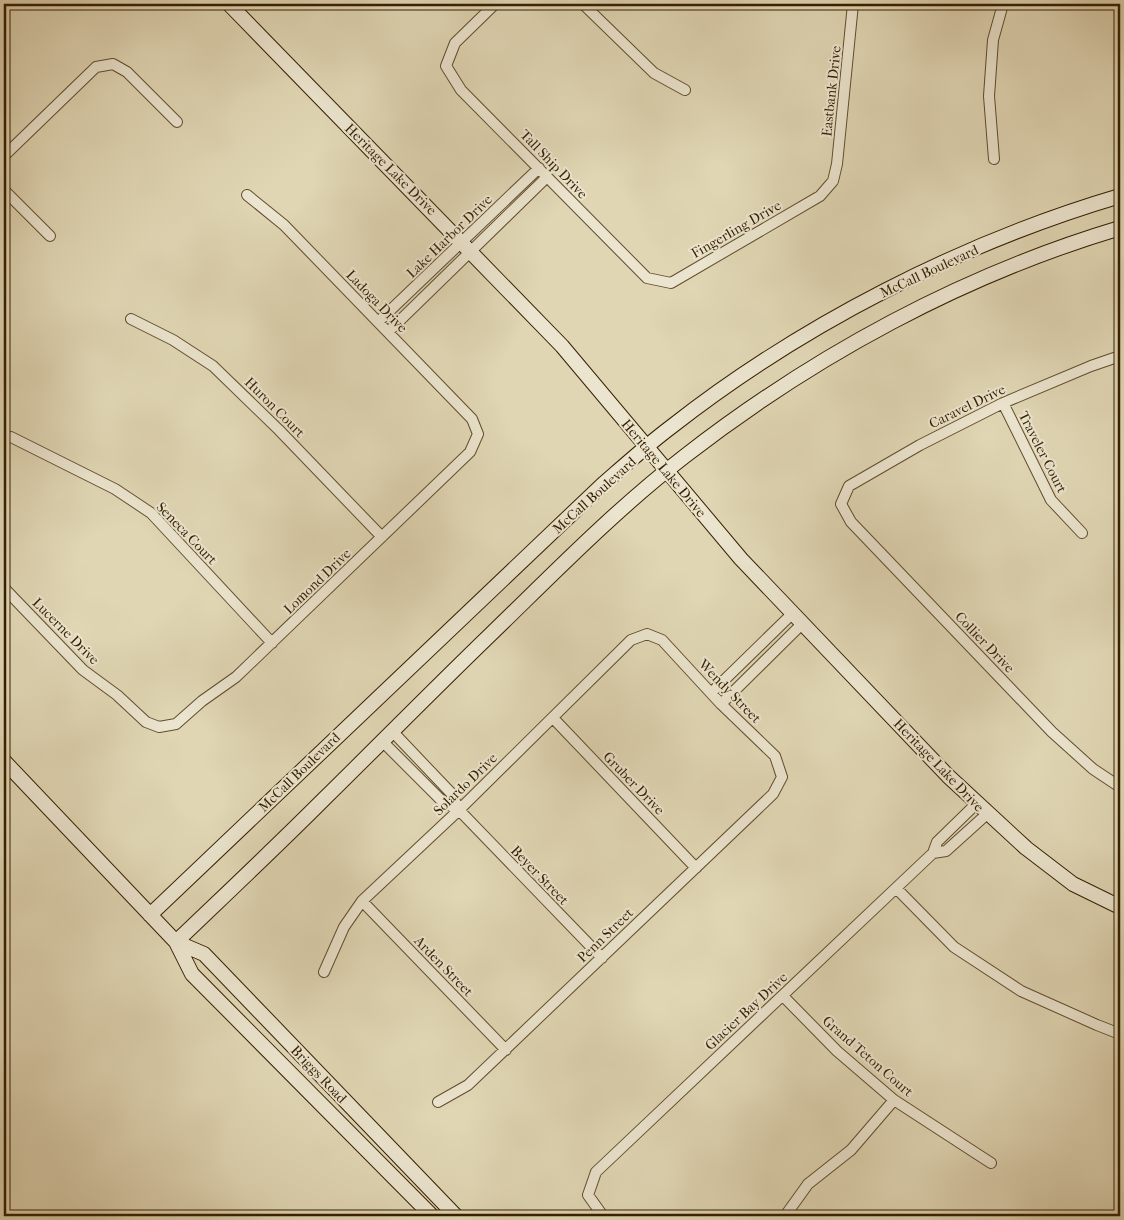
<svg xmlns="http://www.w3.org/2000/svg" width="1124" height="1220" viewBox="0 0 1124 1220" font-family="'IM FELL French Canon',serif">
<rect width="100%" height="100%" fill="#e0d6b4"/>
<filter id="stains"><feTurbulence type="fractalNoise" baseFrequency=".004" numOctaves="4"/><feColorMatrix values="0 0 0 0 .2 0 0 0 0 .09 0 0 0 0 .02 0 0 0 .5 -.17"/></filter>
<radialGradient id="worn" r=".72"><stop offset=".6" stop-color="#630" stop-opacity="0"/><stop offset="1" stop-color="#630" stop-opacity=".3"/></radialGradient>
<g fill="none" stroke-linecap="round" stroke-linejoin="round">
<defs>
<path id="street" d="M495,4L455,43L446,66L461,90L647,278L671,283L820,196L833,181L837,164L853,4
M583,4L654,73L685,90
M4,156L96,67L113,64L127,72L177,122
M994,159L989,96L993,40L1003,4
M4,190L50,236
M131,319L173,340L213,366L279,430L382,537
M378,322L539,168
M388,332L547,177
M1120,356L1091,366L1003,403L920,445L849,486L841,504L851,522L1052,732L1093,769L1120,787
M1003,403L1051,500L1082,533
M11,437L115,489L151,513L272,643
M4,588L83,670L117,695L146,722L159,727L176,724L202,701L236,677L470,452L478,434L472,419L284,225L247,195
M711,693L793,613
M721,704L803,623
M553,718L696,868
M392,731L451,793L459,810
M382,741L443,802L459,810L602,958
M933,853L946,851L987,814
M896,888L954,947L1021,991L1097,1025L1120,1034
M362,901L506,1050
M324,972L344,927L362,901L459,810L631,640L647,634L662,640L721,704L775,756L782,777L773,794L468,1085L438,1102
M783,996L837,1051L894,1100L991,1163
M603,1216L588,1195L596,1172L933,853L937,842L977,803
M785,1216L808,1184L851,1150L894,1100"/>
<path id="secondary" d="M229,4L562,346L741,559L948,776L1026,848L1073,884L1120,907
M4,761L176,942L192,974L432,1216
M150,915L601,486C624,466 647,445 671,427C801,325 961,243 1120,196
M176,942C225,895 275,848 323,800C379,745 434,689 490,635C553,574 615,510 685,456C815,355 963,275 1120,228
M176,942L204,954L456,1216"/>
</defs>
<!-- street casing -->
<use href="#street" stroke="#604d2d" stroke-width="12"/>
<!-- secondary casing -->
<use href="#secondary" stroke="#351f00" stroke-width="16"/>
<!-- street -->
<use href="#street" stroke="#ebe4ce" stroke-width="10"/>
<!-- secondary -->
<use href="#secondary" stroke="#ebe4ce" stroke-width="14"/>
</g>
<g text-anchor="middle" stroke-width="4" stroke-linejoin="round" paint-order="stroke">
<!-- street labels -->
<g font-size="14" fill="#351f00" stroke="#ebe4ce">
<text transform="translate(831 91) rotate(-84)" y="5">Eastbank Drive</text>
<text transform="translate(554 164) rotate(46)" y="5">Tall Ship Drive</text>
<text transform="translate(391 169) rotate(45)" y="5">Heritage Lake Drive</text>
<text transform="translate(736 229) rotate(-30)" y="5">Fingerling Drive</text>
<text transform="translate(449 236) rotate(-44)" y="5">Lake Harbor Drive</text>
<text transform="translate(929 271) rotate(-25)" y="5">McCall Boulevard</text>
<text transform="translate(377 301) rotate(46)" y="5">Ladoga Drive</text>
<text transform="translate(967 406) rotate(-26)" y="5">Caravel Drive</text>
<text transform="translate(275 407) rotate(45)" y="5">Huron Court</text>
<text transform="translate(1043 452) rotate(63)" y="5">Traveler Court</text>
<text transform="translate(664 468) rotate(50)" y="5">Heritage Lake Drive</text>
<text transform="translate(594 495) rotate(-42)" y="5">McCall Boulevard</text>
<text transform="translate(187 533) rotate(46)" y="5">Seneca Court</text>
<text transform="translate(317 581) rotate(-44)" y="5">Lomond Drive</text>
<text transform="translate(66 631) rotate(45)" y="5">Lucerne Drive</text>
<text transform="translate(985 642) rotate(46)" y="5">Collier Drive</text>
<text transform="translate(730 691) rotate(46)" y="5">Wendy Street</text>
<text transform="translate(939 765) rotate(46)" y="5">Heritage Lake Drive</text>
<text transform="translate(299 772) rotate(-44)" y="5">McCall Boulevard</text>
<text transform="translate(634 783) rotate(46)" y="5">Gruber Drive</text>
<text transform="translate(465 784) rotate(-44)" y="5">Solardo Drive</text>
<text transform="translate(540 875) rotate(46)" y="5">Beyer Street</text>
<text transform="translate(605 935) rotate(-44)" y="5">Penn Street</text>
<text transform="translate(444 966) rotate(46)" y="5">Arden Street</text>
<text transform="translate(746 1011) rotate(-43)" y="5">Glacier Bay Drive</text>
<text transform="translate(868 1056) rotate(41)" y="5">Grand Teton Court</text>
<text transform="translate(319 1074) rotate(46)" y="5">Briggs Road</text>
</g>
</g>
<!-- margin -->
<rect width="1124" height="1220" fill="none" stroke="#e0d6b4" stroke-width="20"/>
<rect x="5" y="5" width="1114" height="1210" fill="none" stroke="#351f00" stroke-width="2.5"/>
<rect x="10" y="10" width="1104" height="1200" fill="none" stroke="#351f00"/>
<rect width="100%" height="100%" filter="url(#stains)"/>
<rect width="100%" height="100%" fill="url(#worn)"/>
</svg>
